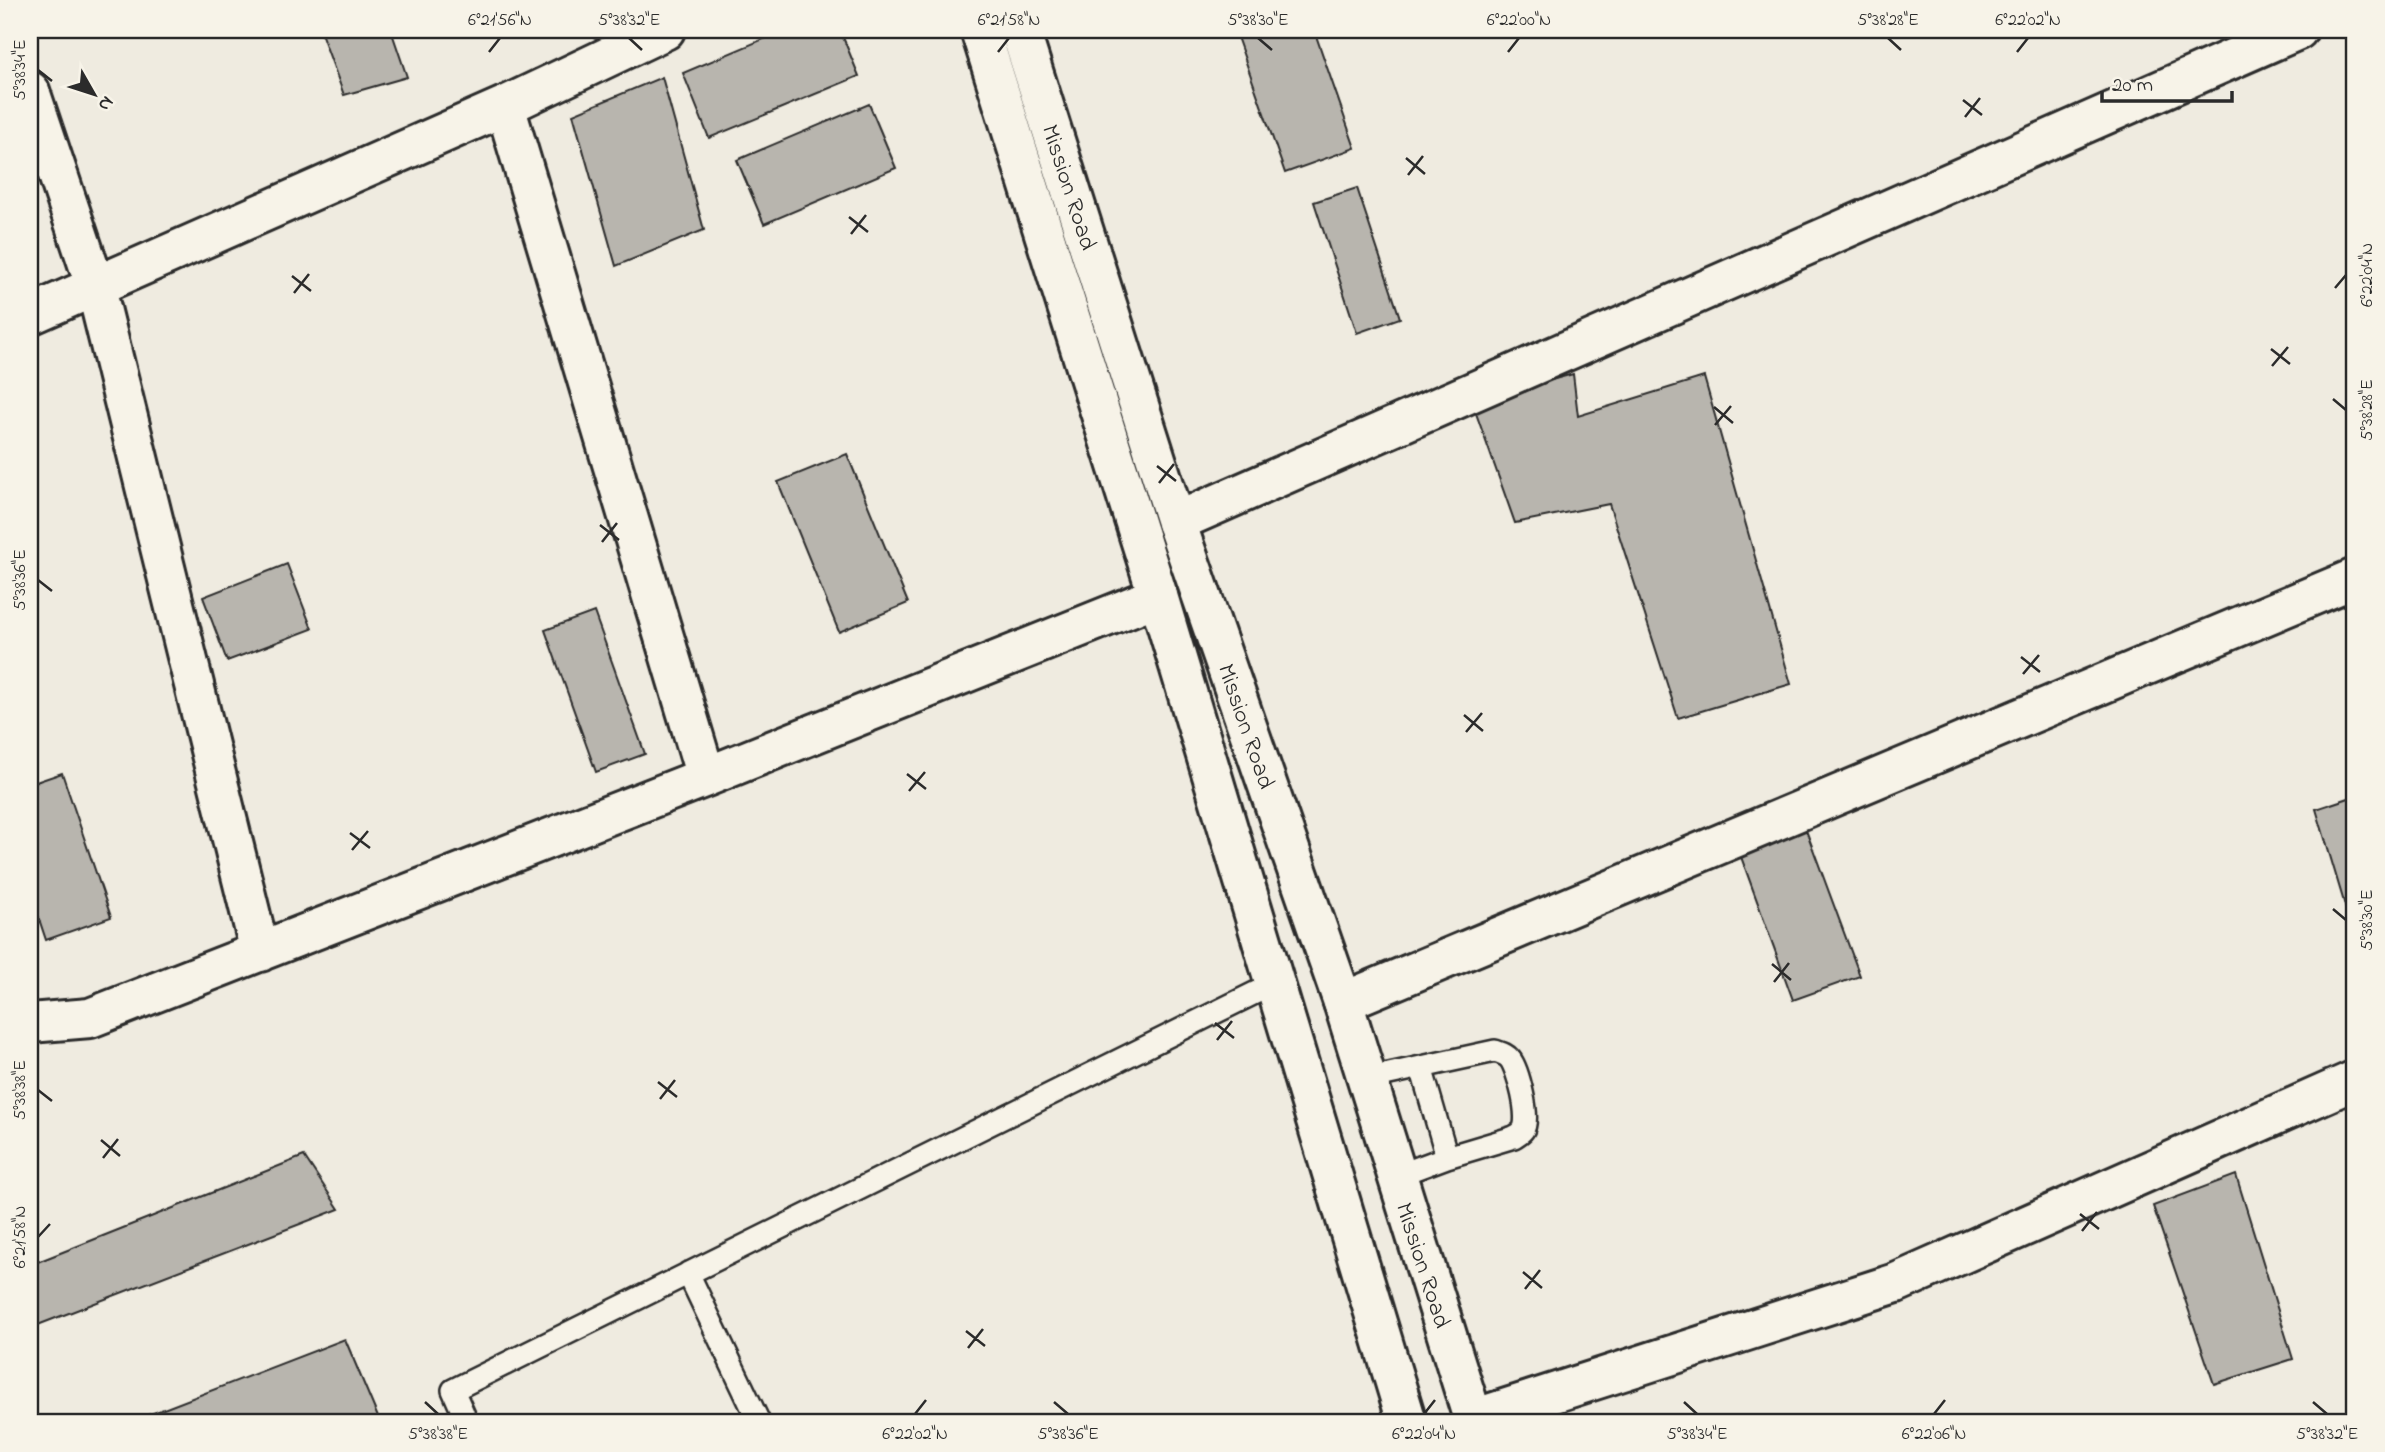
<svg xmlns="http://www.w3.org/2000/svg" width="2385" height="1452" viewBox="0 0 2385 1452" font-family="'Indie Flower',sans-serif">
<rect width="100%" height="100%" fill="#efebe0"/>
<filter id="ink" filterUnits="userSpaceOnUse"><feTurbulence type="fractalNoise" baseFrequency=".0143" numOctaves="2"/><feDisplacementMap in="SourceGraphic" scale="14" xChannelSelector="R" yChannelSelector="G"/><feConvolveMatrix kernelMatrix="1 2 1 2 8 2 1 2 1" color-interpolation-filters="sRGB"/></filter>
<g filter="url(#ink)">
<!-- building -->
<path fill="#b8b5ae" stroke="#2b2b2b" stroke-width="2" d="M320,30H391L407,77L344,95Z
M785,30H840L859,76L709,138L683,73Z
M1249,30H1314L1355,148L1285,173L1236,34Z
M662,77L704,230L616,266L573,114Z
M869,104L896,168L764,224L737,160Z
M1357,188L1400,318L1357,333L1314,202Z
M1573,374L1578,416L1704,377L1791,684L1678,718L1609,504L1515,523L1472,402Z
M847,454L908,603L839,632L778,482Z
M287,564L312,629L227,661L203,597Z
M594,612L645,754L596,772L545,630Z
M62,773L111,917L46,940L30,892V784Z
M2355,796V939L2316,809Z
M1806,830L1860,976L1793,1000L1740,854Z
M304,1156L339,1209L30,1328V1265Z
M2236,1175L2293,1359L2214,1384L2153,1206Z
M345,1339L380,1422H130Z"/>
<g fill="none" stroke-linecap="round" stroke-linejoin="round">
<defs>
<path id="lane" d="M1421,1067L1447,1157
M1366,1079L1495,1051C1501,1053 1506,1054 1510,1059C1518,1069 1531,1119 1523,1130C1521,1133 1517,1135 1514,1137L1447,1157L1396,1176
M688,1273L759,1422
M467,1422L453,1390L1273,984"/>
<path id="street" d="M30,91L96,288L260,952
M505,106L706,777
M30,315L505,106L665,30
M1176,522L2298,30
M1343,1002L2355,578
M30,1023L90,1018L706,777L1158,596
M1473,1419L1896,1283L2355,1080"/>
<path id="secondary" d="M980,30L1158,596L1407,1422
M1020,30L1176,522L1343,1002L1474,1422"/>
</defs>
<!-- lane casing -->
<use href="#lane" stroke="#2b2b2b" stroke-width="26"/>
<!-- street casing -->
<use href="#street" stroke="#2b2b2b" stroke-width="44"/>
<!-- secondary casing -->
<use href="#secondary" stroke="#2b2b2b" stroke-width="44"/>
<!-- lane -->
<use href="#lane" stroke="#f7f3e8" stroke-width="21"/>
<!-- street -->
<use href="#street" stroke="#f7f3e8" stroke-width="38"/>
<!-- secondary -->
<use href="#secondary" stroke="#f7f3e8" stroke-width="38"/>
</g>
</g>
<!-- ticks -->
<path fill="none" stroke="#2b2b2b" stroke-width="2.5" d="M629,38L642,50M1258,38L1272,50M1888,38L1901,50M489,52L500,38M998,52L1009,38M1508,52L1519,38M2017,52L2028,38M38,70L52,81M1963,100L1982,115M1965,117L1980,98M1406,158L1425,174M1408,175L1423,156M849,217L868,232M851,234L866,215M292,276L311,291M2335,288L2346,275M294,293L309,274M2271,349L2290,364M2272,366L2288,347M2333,399L2346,410M1714,407L1733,423M1715,425L1731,406M1157,466L1176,481M1159,483L1174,464M600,525L619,540M602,542L617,523M38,580L52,591M2021,657L2040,672M2023,674L2039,655M1464,715L1483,731M1466,732L1482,713M907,774L926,789M909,791L925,772M350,833L370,848M352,850L368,831M2333,909L2346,920M1772,964L1791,980M1774,982L1789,963M1215,1023L1234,1038M1217,1040L1232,1021M658,1082L677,1097M38,1090L52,1101M660,1099L675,1080M101,1140L120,1156M103,1158L118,1139M2080,1214L2099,1229M2082,1231L2097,1212M38,1237L50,1224M1523,1272L1542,1288M1525,1289L1540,1270M966,1331L985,1346M968,1348L983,1329M425,1402L438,1414M1054,1402L1068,1414M1684,1402L1697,1414M2313,1402L2327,1414M915,1414L926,1400M1424,1414L1435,1400M1934,1414L1945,1400"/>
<g text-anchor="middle" stroke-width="5" stroke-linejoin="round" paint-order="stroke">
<!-- street labels -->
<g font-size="24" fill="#2b2b2b" stroke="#f7f3e8">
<text transform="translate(1070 187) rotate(72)" y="8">Mission Road</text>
<text transform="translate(1247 726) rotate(71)" y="8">Mission Road</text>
<text transform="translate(1424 1265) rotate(72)" y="8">Mission Road</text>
</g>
</g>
<!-- margin -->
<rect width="2385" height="1452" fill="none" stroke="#f7f3e8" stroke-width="77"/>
<!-- north arrow -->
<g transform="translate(94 94) rotate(129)" stroke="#f7f3e8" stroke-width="5" paint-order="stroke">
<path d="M0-5L12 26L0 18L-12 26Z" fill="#2b2b2b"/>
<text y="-10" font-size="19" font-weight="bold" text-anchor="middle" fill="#2b2b2b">N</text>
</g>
<!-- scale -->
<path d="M2102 91v10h130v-10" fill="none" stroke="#2b2b2b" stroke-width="3.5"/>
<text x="2112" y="91" font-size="21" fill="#2b2b2b" stroke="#f7f3e8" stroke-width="5" paint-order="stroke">20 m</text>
<rect x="38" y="38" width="2308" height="1376" fill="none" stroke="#2b2b2b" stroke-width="2.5"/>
<g font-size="18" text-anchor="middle" fill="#2b2b2b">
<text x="500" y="25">6°21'56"N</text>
<text x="629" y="25">5°38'32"E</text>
<text x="1009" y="25">6°21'58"N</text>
<text x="1258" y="25">5°38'30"E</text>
<text x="1519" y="25">6°22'00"N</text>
<text x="1888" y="25">5°38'28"E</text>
<text x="2028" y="25">6°22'02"N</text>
<text transform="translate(19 70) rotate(-90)" y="6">5°38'34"E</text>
<text transform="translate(2366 275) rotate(-90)" y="6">6°22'04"N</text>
<text transform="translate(2366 410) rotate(-90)" y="6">5°38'28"E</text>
<text transform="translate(19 580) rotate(-90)" y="6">5°38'36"E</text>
<text transform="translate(2366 920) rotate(-90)" y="6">5°38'30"E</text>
<text transform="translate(19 1090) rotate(-90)" y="6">5°38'38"E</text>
<text transform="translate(19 1237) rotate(-90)" y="6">6°21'58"N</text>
<text x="438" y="1439">5°38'38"E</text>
<text x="915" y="1439">6°22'02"N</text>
<text x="1068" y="1439">5°38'36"E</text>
<text x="1424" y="1439">6°22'04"N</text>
<text x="1697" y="1439">5°38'34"E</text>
<text x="1934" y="1439">6°22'06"N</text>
<text x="2327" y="1439">5°38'32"E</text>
</g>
</svg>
